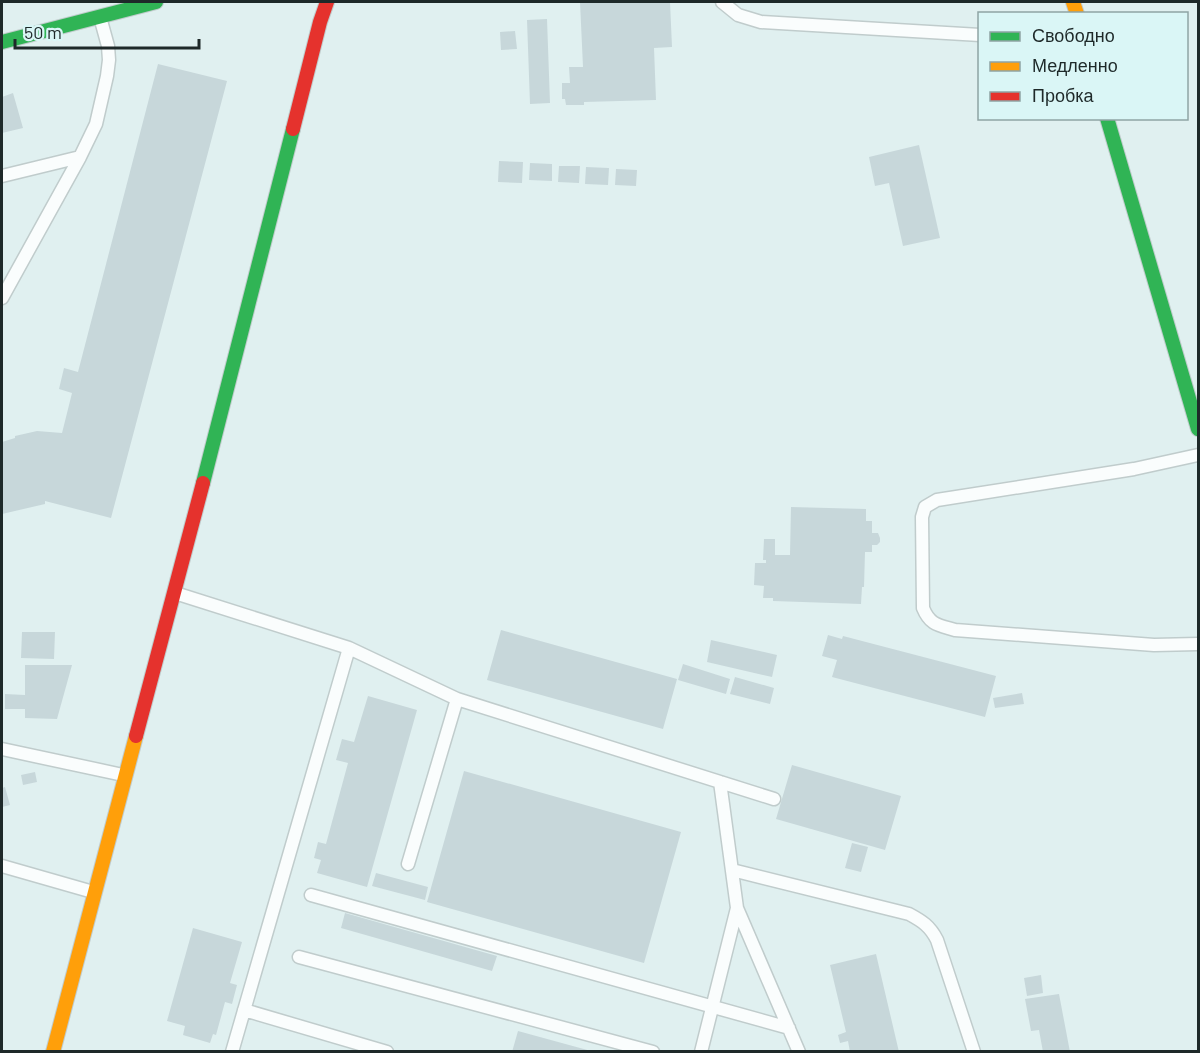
<svg xmlns="http://www.w3.org/2000/svg" width="1200" height="1053" viewBox="0 0 1200 1053" font-family="Barlow,sans-serif">
<rect width="100%" height="100%" fill="#e0f0f0"/>
<!-- building -->
<path fill="#c7d7da" d="M580,2H670L672,47L654,48L656,100L584,102V105H566L565,99H562V83H570L569,67H583Z
M547,19L550,103L530,104L527,20Z
M515,31L517,49L501,50L500,32Z
M158,64L227,81L111,518L45,501V504L2,514V442L15,438V436L37,431L62,433L72,393L59,389L64,368L78,372Z
M13,93L23,128L2,133V97Z
M919,145L940,238L903,246L889,183L875,186L869,157Z
M499,161L523,162L522,183L498,182Z
M530,163L552,164V181L529,180Z
M559,166H580L579,183L558,182Z
M586,167L609,168L608,185L585,184Z
M616,169L637,170L636,186L615,185Z
M791,507L866,509V521H872V533H878L880,538V542L877,545H872V552H865L864,587H862L861,604L773,601V598H763L764,586L754,585L755,563H766V560H763L764,539H775V555H790Z
M501,630L677,679L663,729L487,680Z
M22,632H55L54,659L21,658Z
M828,635L842,639L843,636L996,676L985,717L832,677L837,660L822,656Z
M711,640L777,655L772,677L707,662Z
M683,664L730,679L726,694L678,680Z
M25,665H72L57,719L25,718V709H5V694L25,695Z
M735,677L774,688L770,704L730,694Z
M1022,693L1024,704L995,708L993,698Z
M368,696L417,710L367,887L317,873L321,860L314,858L318,842L326,844L348,763L336,760L342,739L354,742Z
M792,765L901,796L885,850L776,819Z
M464,771L681,832L644,963L427,902Z
M35,772L37,782L23,785L21,775Z
M5,787L10,805L2,807V788Z
M852,843L868,847L861,872L845,868Z
M376,873L428,887L425,900L372,886Z
M345,913L497,956L492,971L341,928Z
M193,928L242,942L230,983L237,985L232,1004L225,1002L216,1035L213,1034L210,1043L183,1035L185,1026L167,1021Z
M876,954L899,1052H850L848,1041L840,1043L838,1035L846,1032L830,965Z
M1041,975L1043,993L1027,996L1024,978Z
M1059,994L1070,1052H1043L1039,1030L1031,1031L1025,999Z
M518,1031L591,1051V1052H512Z"/>
<g fill="none" stroke-linecap="round" stroke-linejoin="round">
<defs>
<path id="lane" d="M722,2L738,15L761,22L980,35
M2,176L80,157
M2,298L80,157L96,124L107,76L109,60L108,46L100,17
M1198,455L1134,469L937,500L925,507L922,517L923,608C930,625 938,625 955,630L1154,645L1198,644
M175,593L349,648L457,699L774,799
M2,749L123,775
M408,864L457,699
M2,866L93,892
M732,870L909,914C922,921 930,926 937,940L974,1052
M311,895L789,1028
M737,908L799,1052
M299,957L653,1052
M244,1010L387,1052
M232,1052L349,648
M701,1052L737,908L720,782"/>
<path id="fast" d="M2,42L156,2
M1107,118L1198,429
M203,483L293,129"/>
<path id="slow" d="M1073,2L1077,14
M53,1052L136,736"/>
<path id="jam" d="M293,129L320,22L327,2
M136,736L203,483"/>
</defs>
<!-- lane casing -->
<use href="#lane" stroke="#c0cccc" stroke-width="15"/>
<!-- fast casing -->
<use href="#fast" stroke="#c0cccc" stroke-width="16"/>
<!-- slow casing -->
<use href="#slow" stroke="#c0cccc" stroke-width="16"/>
<!-- jam casing -->
<use href="#jam" stroke="#c0cccc" stroke-width="16"/>
<!-- lane -->
<use href="#lane" stroke="#fafdfd" stroke-width="12"/>
<!-- fast -->
<use href="#fast" stroke="#30b455" stroke-width="14"/>
<!-- slow -->
<use href="#slow" stroke="#ff9f0a" stroke-width="14"/>
<!-- jam -->
<use href="#jam" stroke="#e5322d" stroke-width="14"/>
</g>
<!-- border -->
<rect width="1200" height="1053" fill="none" stroke="#1e2929" stroke-width="6"/>
<!-- legend -->
<rect x="978" y="12" width="210" height="108" fill="#daf6f6" stroke="#8fa4a4" stroke-width="1.5"/>
<rect x="990" y="32" width="30" height="9" fill="#30b455" stroke="#8fa4a4" stroke-width="1.5"/>
<text x="1032" y="42" font-size="18" fill="#1e2929">Свободно</text>
<rect x="990" y="62" width="30" height="9" fill="#ff9f0a" stroke="#8fa4a4" stroke-width="1.5"/>
<text x="1032" y="72" font-size="18" fill="#1e2929">Медленно</text>
<rect x="990" y="92" width="30" height="9" fill="#e5322d" stroke="#8fa4a4" stroke-width="1.5"/>
<text x="1032" y="102" font-size="18" fill="#1e2929">Пробка</text>
<!-- scale -->
<path d="M15 39v9h184v-9" fill="none" stroke="#1e2929" stroke-width="3"/>
<text x="24" y="39" font-size="18" fill="#1e2929" stroke="#daf6f6" stroke-width="4.5" paint-order="stroke">50 m</text>
</svg>
